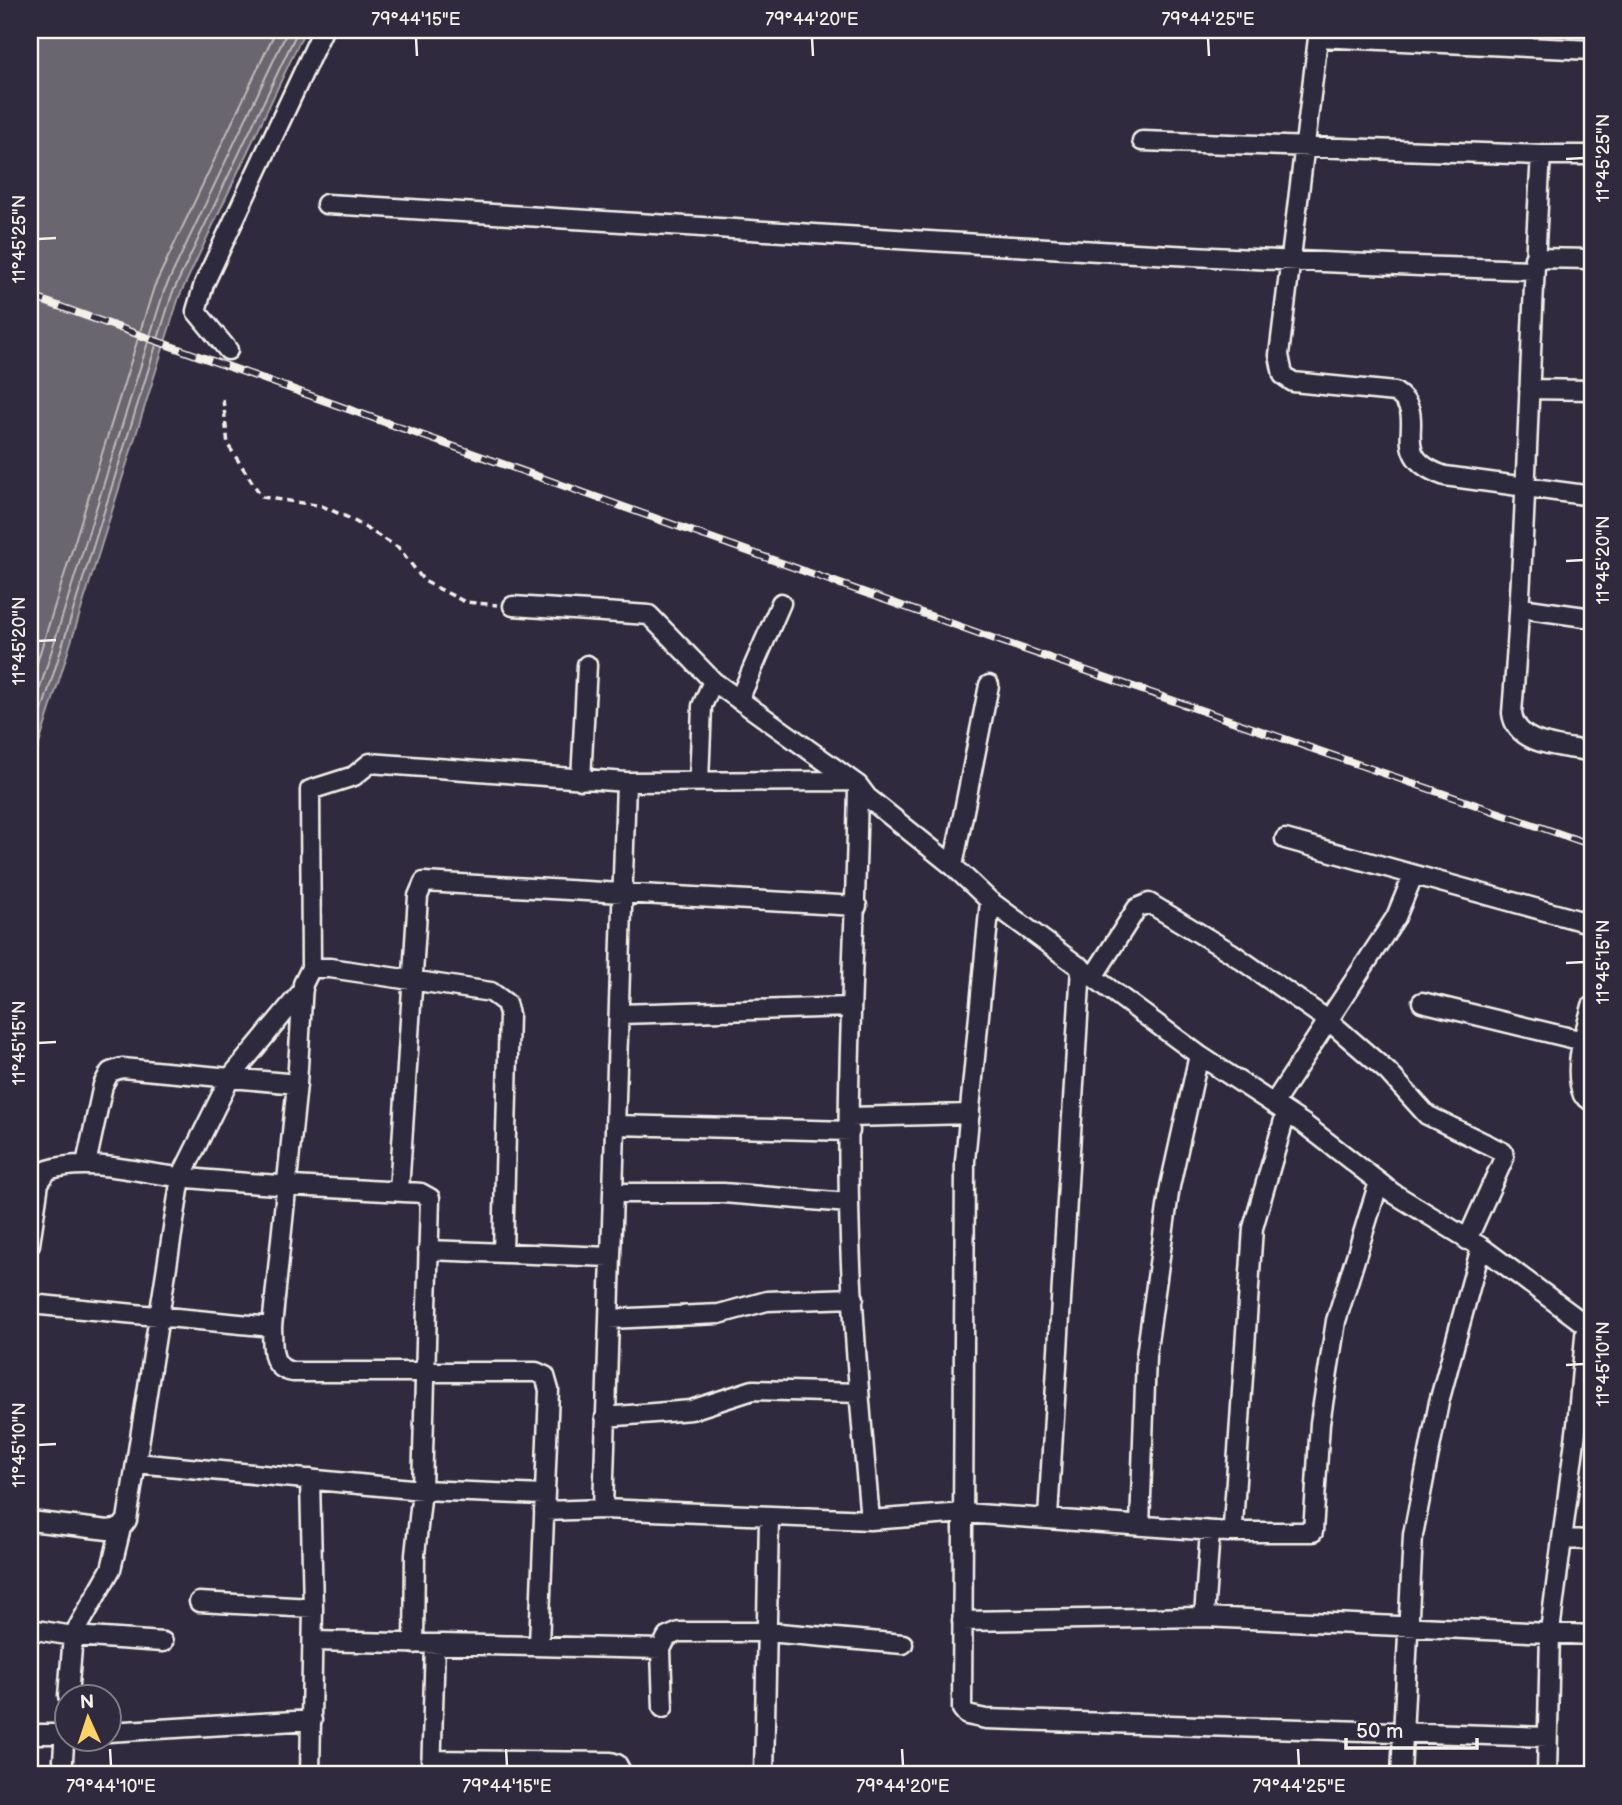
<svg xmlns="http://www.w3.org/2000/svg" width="1622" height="1805" viewBox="0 0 1622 1805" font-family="'Balsamiq Sans',sans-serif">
<rect width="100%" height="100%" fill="#2f2a3d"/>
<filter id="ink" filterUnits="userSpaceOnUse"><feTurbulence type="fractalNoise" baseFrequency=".0143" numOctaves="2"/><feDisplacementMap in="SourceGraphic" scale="14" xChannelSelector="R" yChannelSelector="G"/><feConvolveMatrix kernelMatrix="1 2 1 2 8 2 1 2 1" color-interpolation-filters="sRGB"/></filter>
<g filter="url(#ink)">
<!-- water -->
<path fill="#6a6670" stroke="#a19ea0" stroke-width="2" d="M30,30H305L179,297L30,773Z"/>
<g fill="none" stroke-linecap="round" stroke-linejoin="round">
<!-- shore -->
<path stroke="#bdb9b8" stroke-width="2" d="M30,685L154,287L276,30
M30,720L164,291L288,30
M30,749L172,294L298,30"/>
<defs>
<path id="street" d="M1319,30L1279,355L1283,375L1293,382L1395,392C1434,417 1381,454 1445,476L1592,496
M1318,37L1592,50
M1142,141L1541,155
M1592,155H1541C1529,341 1527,528 1512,713C1516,747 1565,746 1592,752
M326,204C728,227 1130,258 1533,270
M1534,258L1592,259
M228,350L196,311L204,284L323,30
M1529,389L1592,390
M513,606L649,615L713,681L858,785L867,797L953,866L990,901L1199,1055L1304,1124L1393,1193L1481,1247L1586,1325L1592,1318
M1521,608L1592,618
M739,700L781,603
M581,780L587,665
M699,781L702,706L713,681
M858,785C856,925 846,1064 849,1203C851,1309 861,1415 870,1520
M1285,839L1592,924
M953,866L989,685
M990,901L965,1161L962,1709L967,1715L986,1719L1547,1737
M311,968L310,790L354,776L370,763L626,782L849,781
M1093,977L1137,908L1149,903L1230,952L1329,1021L1388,1072L1427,1115L1503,1152L1504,1158L1467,1240
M1422,1002L1583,1041
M1592,1006C1585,1033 1572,1068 1583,1095L1592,1102
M620,1014L850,1007
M1274,1103L1396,917L1413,876
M850,1117L970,1114
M616,1125L850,1131
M86,1164L103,1085L110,1072L122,1068L297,1084
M399,1191L418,896L424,882L857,906
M613,1193H723L849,1203
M30,1244L39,1183L48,1170C90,1157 137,1173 180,1177C260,1186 341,1188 421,1193L430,1198L422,1490L415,1555L414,1644
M428,1250L610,1257
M503,1253L509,1014L506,1003L491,992L330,968H311L303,984L297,1084L272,1327C273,1346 269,1368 293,1372H536L545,1376L549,1390L539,1645
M30,1304L272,1327
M609,1319L719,1314L767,1301L854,1298
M605,1417L691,1410L753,1390L859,1393
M136,1463L422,1490L543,1495
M310,1479L313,1608
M603,1509L626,782
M544,1511L603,1509L870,1520L965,1513L1228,1532L1233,1525L1253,1228L1286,1113
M1048,1517L1081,967
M30,1521L108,1530L121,1528L127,1520L181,1177L230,1078L303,990
M1140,1526L1146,1356L1170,1186L1199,1055
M121,1528L111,1569L73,1636L163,1642
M1228,1532H1313L1320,1423L1336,1321L1379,1182
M1562,1539L1592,1540
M199,1602L313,1608L310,1775
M1204,1617L1210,1531
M962,1621L1204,1617L1592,1635
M30,1629L73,1636L68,1696
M314,1641L661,1649
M663,1708L661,1649L667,1637L679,1632H768L903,1644
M108,1732L312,1720
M30,1734H66
M431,1760L611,1762L617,1764L623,1775
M62,1775L66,1714
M431,1775L435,1644
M764,1775L769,1518
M1401,1775L1413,1535L1439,1402L1481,1247
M1547,1775L1550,1631L1577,1425L1586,1325"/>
</defs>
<!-- street casing -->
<use href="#street" stroke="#f4f1e8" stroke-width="23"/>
<!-- path -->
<path stroke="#f4f1e8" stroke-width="3.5" stroke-dasharray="7 5" stroke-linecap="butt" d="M223,399L228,445L262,497L322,506L351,519L399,548L424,581L465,602L497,605"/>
<!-- street -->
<use href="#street" stroke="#2f2a3d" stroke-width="18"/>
<defs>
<path id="rail" d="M30,296L1009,644L1592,845"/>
</defs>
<!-- rail casing -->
<use href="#rail" stroke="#f4f1e8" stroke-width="8"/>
<!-- rail -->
<use href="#rail" stroke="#2f2a3d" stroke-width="5" stroke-dasharray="16" stroke-linecap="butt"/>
</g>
</g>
<!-- ticks -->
<path fill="none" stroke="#f4f1e8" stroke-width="2.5" d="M416,38L417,56M812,38L813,56M1208,38L1209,56M1566,159L1584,158M38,239L56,238M1566,561L1584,560M38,641L56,640M1566,963L1584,962M38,1043L56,1042M1566,1365L1584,1364M38,1445L56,1444M110,1749L111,1766M506,1749L507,1766M902,1749L903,1766M1298,1749L1299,1766"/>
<!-- margin -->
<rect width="1622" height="1805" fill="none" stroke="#2f2a3d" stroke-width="77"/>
<!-- north arrow -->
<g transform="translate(88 1718) rotate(357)"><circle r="33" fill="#2f2a3d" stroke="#7e7a81" stroke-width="2"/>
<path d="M0-5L12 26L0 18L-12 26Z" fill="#ffd166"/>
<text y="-10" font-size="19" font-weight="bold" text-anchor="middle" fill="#f4f1e8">N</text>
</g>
<!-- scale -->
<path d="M1346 1738v10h131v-10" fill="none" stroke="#f4f1e8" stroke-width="3.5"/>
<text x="1356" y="1738" font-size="21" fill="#f4f1e8" stroke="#2f2a3d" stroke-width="5" paint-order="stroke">50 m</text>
<rect x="38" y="38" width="1546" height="1728" fill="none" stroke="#f4f1e8" stroke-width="2.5"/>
<g font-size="18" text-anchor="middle" fill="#f4f1e8">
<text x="416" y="25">79°44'15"E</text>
<text x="812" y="25">79°44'20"E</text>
<text x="1208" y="25">79°44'25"E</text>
<text transform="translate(1603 158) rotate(-90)" y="6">11°45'25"N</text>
<text transform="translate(19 239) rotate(-90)" y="6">11°45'25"N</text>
<text transform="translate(1603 560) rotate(-90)" y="6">11°45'20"N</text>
<text transform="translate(19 641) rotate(-90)" y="6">11°45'20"N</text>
<text transform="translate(1603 962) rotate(-90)" y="6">11°45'15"N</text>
<text transform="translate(19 1043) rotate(-90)" y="6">11°45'15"N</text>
<text transform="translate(1603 1364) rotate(-90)" y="6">11°45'10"N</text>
<text transform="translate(19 1445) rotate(-90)" y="6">11°45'10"N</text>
<text x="111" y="1792">79°44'10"E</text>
<text x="507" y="1792">79°44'15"E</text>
<text x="903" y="1792">79°44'20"E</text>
<text x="1299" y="1792">79°44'25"E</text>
</g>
</svg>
